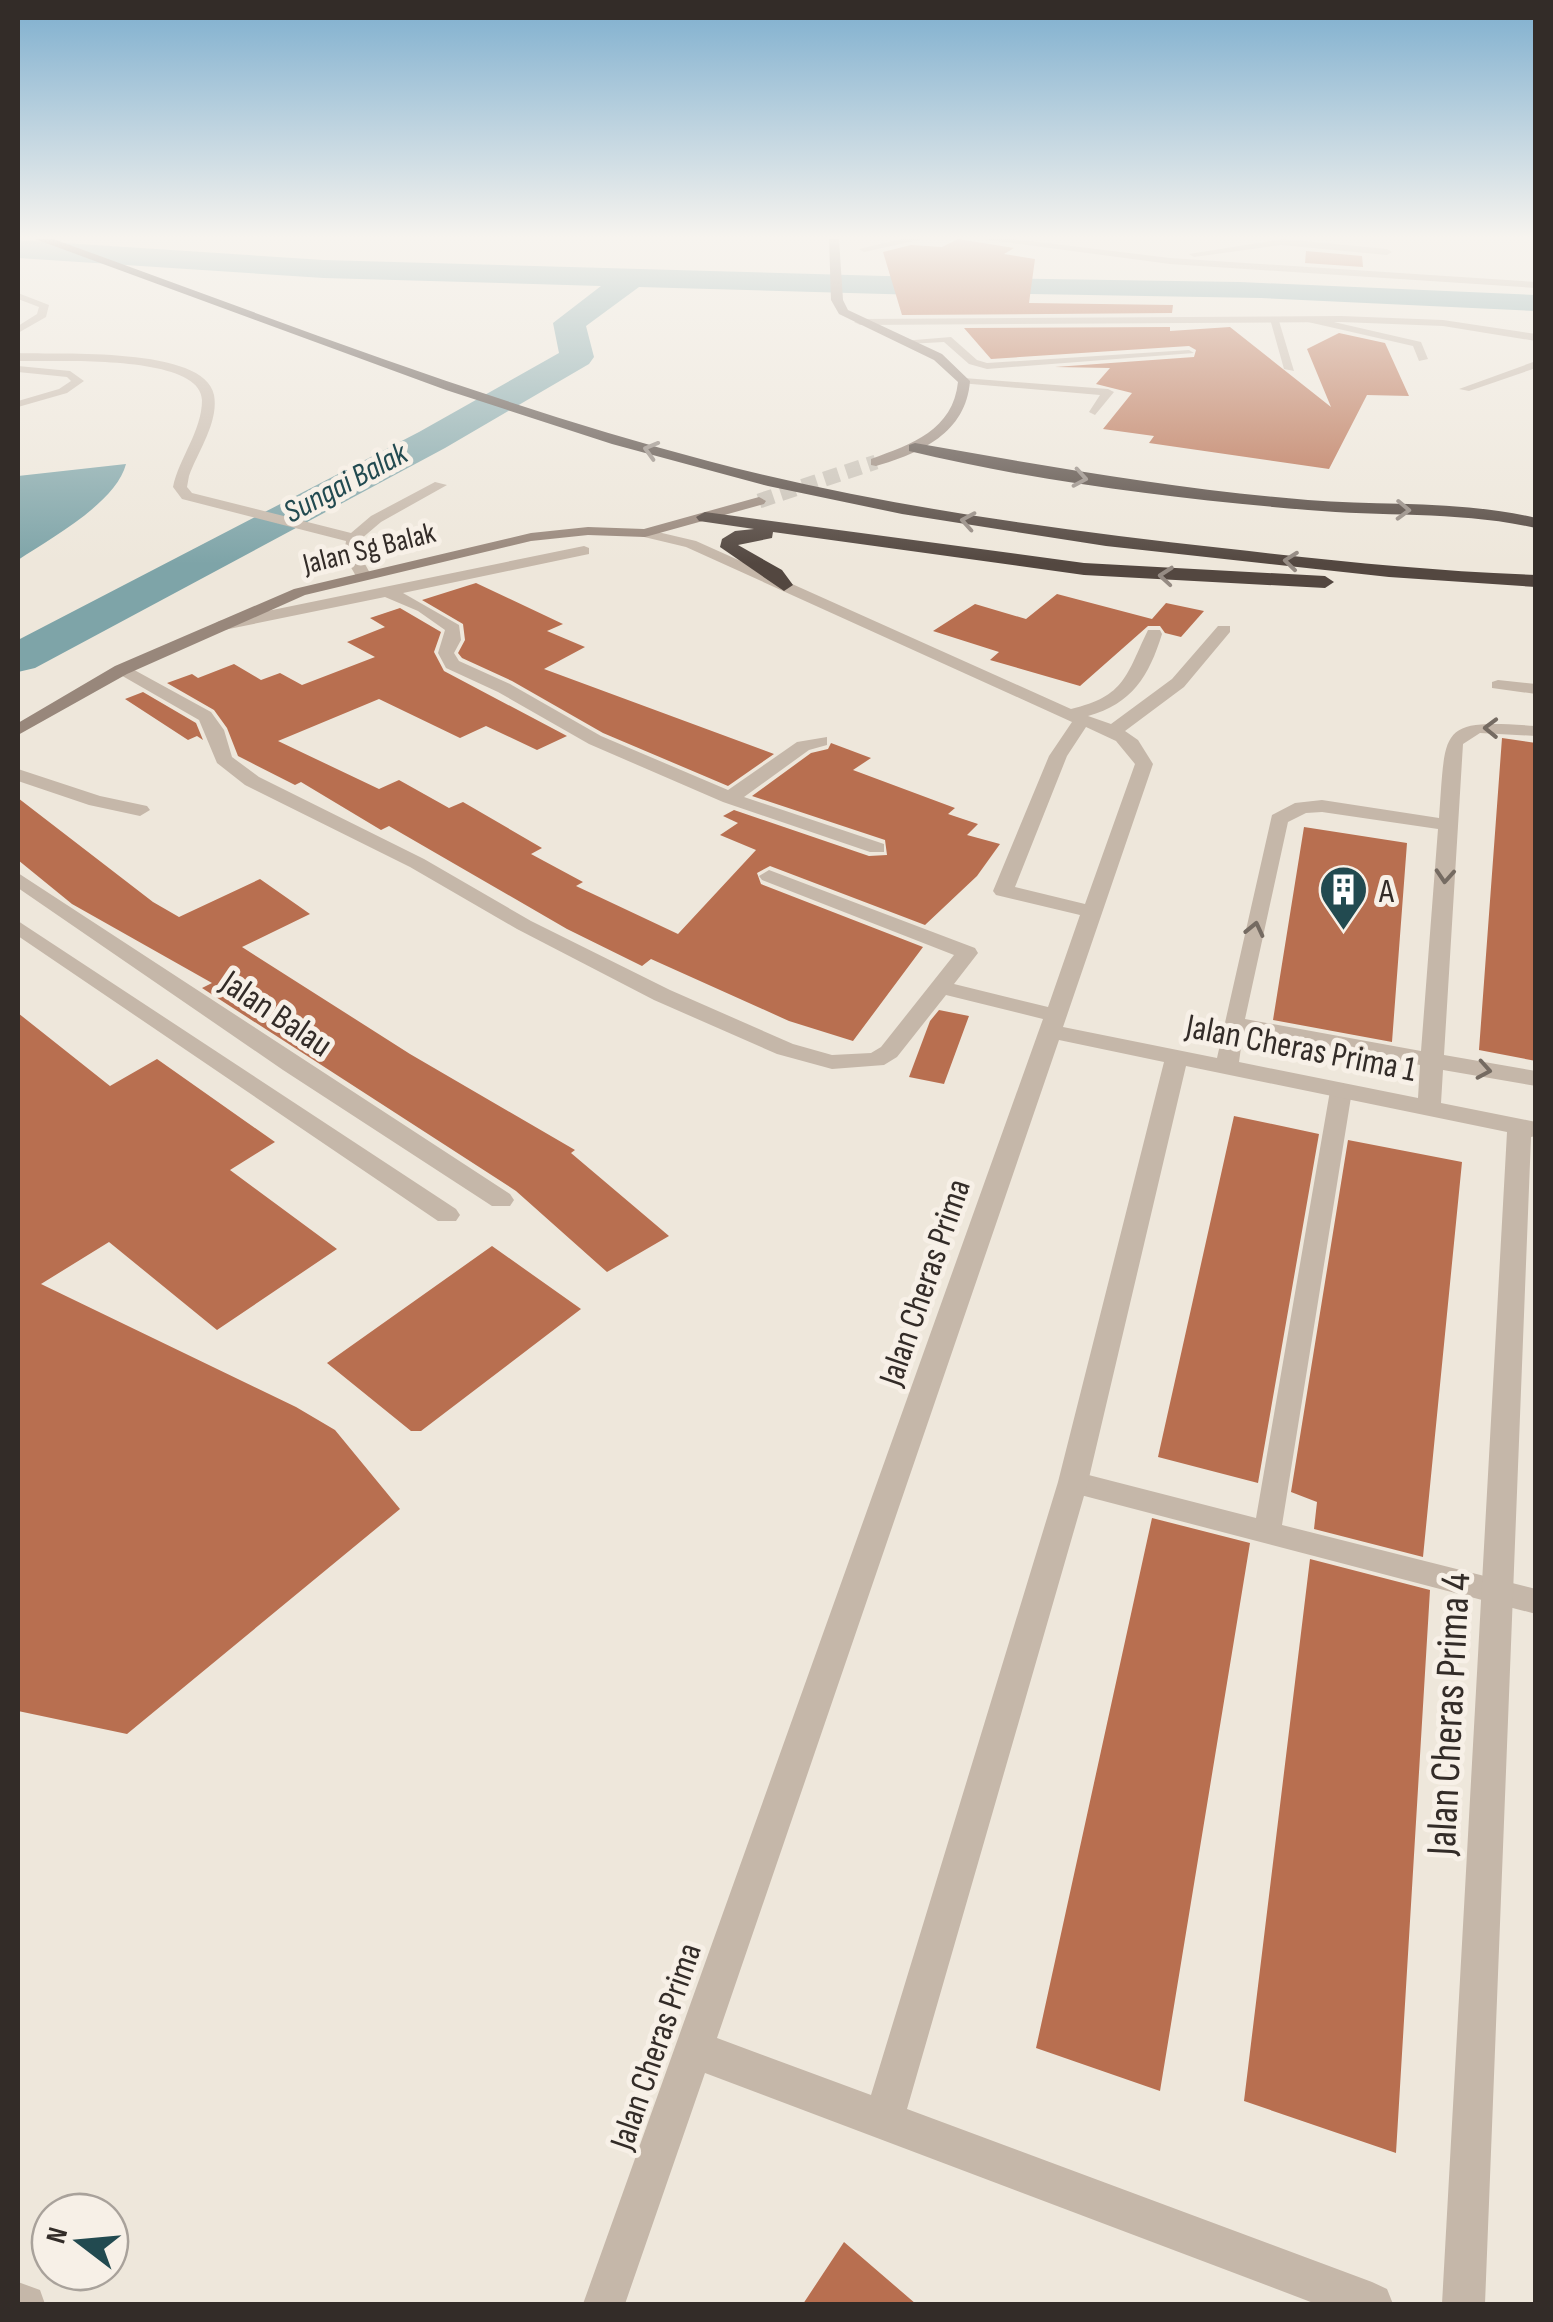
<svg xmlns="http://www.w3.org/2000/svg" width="1553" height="2322" viewBox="0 0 1553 2322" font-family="'Sofia Sans Condensed',sans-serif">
<rect width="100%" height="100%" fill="#eee7db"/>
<!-- water -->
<path fill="#7ea4a8" d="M859,276L1240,282L1535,295V311L1261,298L860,291Z
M126,464C116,503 51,538 18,560V476Z"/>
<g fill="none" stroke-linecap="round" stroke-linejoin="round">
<!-- river -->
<path fill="#7ea4a8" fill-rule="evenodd" d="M18,240L324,260L955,278L966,281L970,287L966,293L955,296L639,287L586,326L594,357L589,364L445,448L35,668L18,672V640L419,432L559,353L553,323L601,286L324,278L18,258Z"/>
</g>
<!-- building -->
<path fill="#b86f50" d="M958,239L1014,248L1004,254L1035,259L1029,303L1173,305L1172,313L902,315L883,252L911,245L942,247Z
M1306,251L1362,256L1363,267L1305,263Z
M1170,327V331L1230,327L1331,407L1307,349L1339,333L1385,343L1409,396L1367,395L1329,469L1149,443L1154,436L1103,429L1132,393L1096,384L1110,368L1055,367L1194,357L1196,350L1189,346L991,359L964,328Z
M476,583L563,624L547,631L585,647L544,669L774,754L728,786L603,733L512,681L462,658L458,653L465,640L463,624L422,600Z
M1057,594L1152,619L1166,603L1204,611L1181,637L1165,633L1160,626H1148L1080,686L990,660L999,652L933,631L975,604L1026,619Z
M400,608L441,632L434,652L444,671L567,736L537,750L486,726L460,738L379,699L278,741L379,789L399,780L449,808L463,802L542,848L531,854L583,882L576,886L678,934L756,850L720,835L738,823L723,816L734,810L869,856L887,855L885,840L752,796L811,753L828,749L831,743L871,758L853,770L955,808L948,814L978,824L967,835L1000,844L977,876L925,925L770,866L757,873L761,884L923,947L853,1041L789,1021L651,959L642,966L567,929L389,826L381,830L301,782L295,785L238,756L227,728L214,710L167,683L192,674L198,678L234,664L261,680L280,673L302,685L375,657L347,642L385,627L370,618Z
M143,692L196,723L203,740L197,736L188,740L125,699Z
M1502,738L1536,743V1061L1479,1050Z
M18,798L153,902L179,917L260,879L310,914L242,947L410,1054L575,1150L571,1153L669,1236L607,1272L516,1191L202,988L212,983L72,904L18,860Z
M1304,827L1407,843L1392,1042L1273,1020Z
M939,1010L969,1016L944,1084L909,1077L930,1021Z
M18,1013L110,1086L157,1059L275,1142L230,1170L337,1249L217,1330L109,1242L41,1284L296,1407L335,1430L400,1509L127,1734L18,1711Z
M1234,1116L1319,1134L1258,1483L1158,1457Z
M1348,1140L1462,1162L1423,1557L1314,1529L1317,1502L1291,1492Z
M492,1246L581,1309L421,1431H411L327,1363Z
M1152,1518L1250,1543L1160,2091L1036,2048Z
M1310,1559L1430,1590L1396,2153L1244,2101Z
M844,2242L916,2304H803Z"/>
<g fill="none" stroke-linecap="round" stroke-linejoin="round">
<!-- secondary-tunnel -->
<path stroke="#c9c2b7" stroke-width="15" stroke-dasharray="15 8" stroke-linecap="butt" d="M759,501L876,462"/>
<!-- lane -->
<path fill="#c5b7a9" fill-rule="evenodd" d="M18,293L49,305L46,317L18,333V326L37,314L39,307L18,299Z
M1312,317L1421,342L1428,359L1419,361L1413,346L1308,322Z
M1270,319L1279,321L1294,371L1284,369Z
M951,337L977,360L987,363L1189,350L1194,353L987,369L969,364L944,342L907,344L902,341Z
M1536,361V368L1469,391L1459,389Z
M18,366L70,371L84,381L67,393L18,407V401L59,389L71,381L67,377L18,372Z
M964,378L1108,389L1114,392L1095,415L1089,412L1100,395L960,383Z
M1498,680L1536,684V694L1492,688V682Z
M1341,1084L1352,1091L1282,1525L1536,1589V1614L1073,1493L1063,1490L1059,1482L1063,1474L1073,1471L1256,1518L1330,1091Z
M18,2282L40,2290L45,2304H18Z"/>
<!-- street -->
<path fill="#c5b7a9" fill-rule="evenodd" d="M901,239H923L864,252L859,249Z
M982,239H1014L1170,258L1536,282V288L1170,264Z
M1283,239L1387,249L1392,252L1387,255L1281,245L1194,257L1189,254Z
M1341,316L1443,320L1536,334V341L1443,326L1341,322L860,325L854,322L860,319Z
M18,353C58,355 205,346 214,395C219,422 198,451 189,476L187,487L192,493L351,533L371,516L435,482L447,485L381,522L361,539L360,555L371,575L357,578L344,555L346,541L182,499L173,487C179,458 202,431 202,400C201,353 53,362 18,361Z
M645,529L696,541L1071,709C1126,696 1126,675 1148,630H1160L1162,634C1149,676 1132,704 1088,716L1111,724L1172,679L1218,626H1230V632L1184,687L1125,731L1138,740L1153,764L1063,1027L1217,1058L1272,815L1295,803L1322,800L1439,818C1446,726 1438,719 1536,726V736L1480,733L1463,744L1444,1055L1536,1071V1086L1443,1070L1441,1103L1536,1122V1136L1531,1137L1485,2304H1442L1507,1132L1186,1066L1088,1482L907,2109L1372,2282L1387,2289L1393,2304H1316L705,2073L625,2304H583L1043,1019L946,995L897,1057L884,1065L832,1069L777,1054L654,1000L517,929L410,867L245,785L217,763L199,720L112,670L127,666L211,712L224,730L232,757L259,777L424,859L531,921L670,990L793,1044L832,1055L871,1053L881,1047L954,955L762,880L759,876L769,870L975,948L978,953L954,984L1048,1007L1080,915L996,895L993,891L1049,756L1072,722L686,547L640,536L638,533ZM1086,727L1116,741L1135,764L1085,904L1015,887L1067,756ZM1322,812L1438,829L1421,1051L1245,1019L1288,822L1306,813ZM1243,1033L1420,1065L1418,1098L1239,1062ZM1059,1040L1164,1062L1058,1482L871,2095L717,2038Z
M584,546L589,548V554L403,593L459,625L461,640L454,653L459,661L510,684L601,736L728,790L797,742L827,737V745L809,750L744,797L884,844V852H870L723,802L589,744L498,692L446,668L438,653L445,630L418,611L385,597L219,631L211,626L219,621Z
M18,769L100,796L147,806L150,810L140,816L89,805L18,781Z
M18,873L510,1194L514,1200L510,1206H492L283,1070L18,888Z
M18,921L456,1209L460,1215L456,1221H438L18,936Z"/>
<!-- secondary -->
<path fill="#98877b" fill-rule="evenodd" d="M829,239H839L843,300L848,310L942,354L970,381C966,433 921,453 876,466L871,465V459C912,444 953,430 958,382L934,360L839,314L831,300Z
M759,497L766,501L764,504L645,537L588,535L531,541L305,595L127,674L18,735V723L115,666L294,589L531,533L588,527L644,529Z"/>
<!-- highway -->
<path fill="#534740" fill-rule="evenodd" d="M35,239H53C270,317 485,402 708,461C876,505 1049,529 1222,548C1326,560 1430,571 1536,575V587L1389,577L1106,546L902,514L768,486L612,444L446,390Z
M915,443C1045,466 1176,489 1308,500C1384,506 1460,500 1536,518V528C1460,511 1385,517 1308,510C1176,499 1039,482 909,451V445Z
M705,512L1084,563L1325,576L1334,582L1325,588L1084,575L773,532L772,538L738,545L782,570L793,585L784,591L720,547L722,539L735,531L754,529L699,521L696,517Z"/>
</g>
<!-- one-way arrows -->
<defs><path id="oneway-chevron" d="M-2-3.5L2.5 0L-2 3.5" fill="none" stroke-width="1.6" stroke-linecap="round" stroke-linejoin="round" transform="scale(2.5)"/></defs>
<g stroke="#958b83">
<use href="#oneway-chevron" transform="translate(651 450) rotate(-164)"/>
<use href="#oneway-chevron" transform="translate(1080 478) rotate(10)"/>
<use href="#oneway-chevron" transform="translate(1403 510) rotate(2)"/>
<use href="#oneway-chevron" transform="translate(968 521) rotate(-170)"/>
<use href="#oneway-chevron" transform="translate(1291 561) rotate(-174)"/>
<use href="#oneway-chevron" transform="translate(1166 576) rotate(-175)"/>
</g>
<g stroke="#756b62">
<use href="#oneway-chevron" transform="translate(1491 728) rotate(-179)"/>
<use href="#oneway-chevron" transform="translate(1445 876) rotate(94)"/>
<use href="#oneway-chevron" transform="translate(1255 929) rotate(-77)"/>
<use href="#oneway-chevron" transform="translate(1484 1070) rotate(10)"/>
</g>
<!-- sky -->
<linearGradient id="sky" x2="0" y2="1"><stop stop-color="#7daece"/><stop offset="0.42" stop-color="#f7f4ef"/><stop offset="1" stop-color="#f7f4ef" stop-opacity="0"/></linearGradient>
<rect width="1553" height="564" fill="url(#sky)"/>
<!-- icons -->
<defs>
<symbol id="building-pin" viewBox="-11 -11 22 30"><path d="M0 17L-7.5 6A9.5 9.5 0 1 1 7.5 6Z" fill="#224a50" stroke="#f7f0e7"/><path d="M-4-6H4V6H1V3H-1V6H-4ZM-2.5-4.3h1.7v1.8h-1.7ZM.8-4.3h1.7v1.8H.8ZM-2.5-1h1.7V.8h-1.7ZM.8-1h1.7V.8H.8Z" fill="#fff"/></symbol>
</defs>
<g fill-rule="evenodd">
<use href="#building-pin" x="1316" y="862" width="55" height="75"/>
</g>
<g text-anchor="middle" stroke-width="10" stroke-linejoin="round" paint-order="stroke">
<!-- far-street labels -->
<g font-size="30" fill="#332c28" stroke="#f7f0e7">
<text transform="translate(369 548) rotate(-14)" y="10">Jalan Sg Balak</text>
</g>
<!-- far-water labels -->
<g font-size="32" font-style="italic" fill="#224a50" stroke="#f7f0e7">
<text transform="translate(345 482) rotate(-28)" y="11">Sungai Balak</text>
</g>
<!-- poi labels -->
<g font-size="35" fill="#332c28" stroke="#f7f0e7" text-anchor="start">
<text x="1379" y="902">A</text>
</g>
<!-- street labels -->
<g font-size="35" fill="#332c28" stroke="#f7f0e7">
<text transform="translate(277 1013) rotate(34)" y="12">Jalan Balau</text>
<text transform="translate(1301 1047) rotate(11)" y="12">Jalan Cheras Prima 1</text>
<text transform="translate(924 1282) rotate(-71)" y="12">Jalan Cheras Prima</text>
<text transform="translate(655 2046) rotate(-71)" y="12">Jalan Cheras Prima</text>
</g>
<!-- near-street labels -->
<g font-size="42" fill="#332c28" stroke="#f7f0e7">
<text transform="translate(1447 1714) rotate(-87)" y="15">Jalan Cheras Prima 4</text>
</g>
</g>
<!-- border -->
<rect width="1553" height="2322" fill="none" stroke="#332c28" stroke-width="40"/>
<!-- north arrow -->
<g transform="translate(80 2242) rotate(286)"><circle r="48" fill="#f7f0e7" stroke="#a9a29b" stroke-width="2.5"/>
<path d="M0-8L18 38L0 25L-18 38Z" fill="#224a50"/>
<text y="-15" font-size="28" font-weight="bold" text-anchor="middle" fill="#332c28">N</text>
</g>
</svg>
